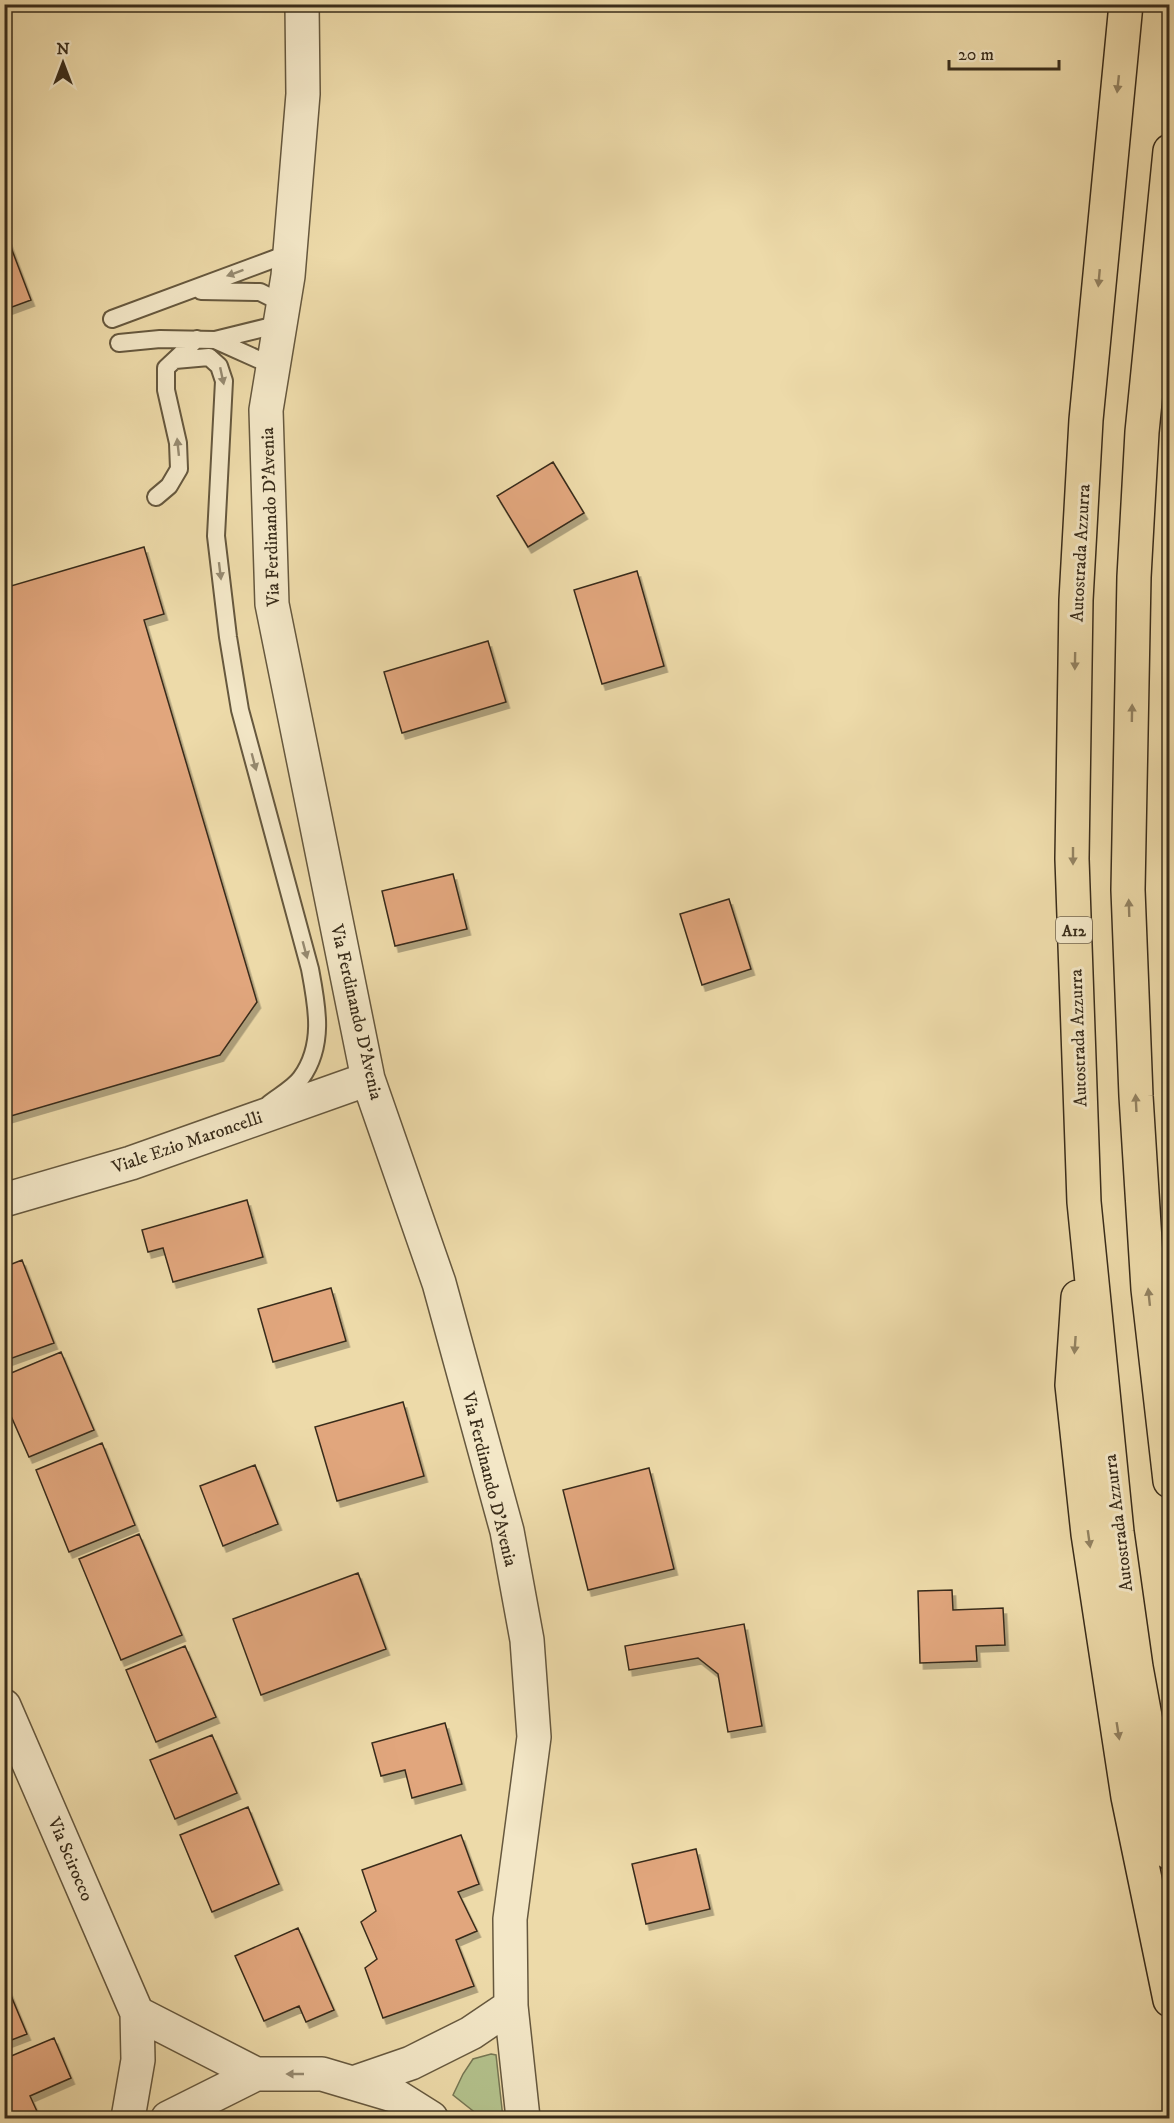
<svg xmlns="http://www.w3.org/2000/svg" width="1174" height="2123" viewBox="0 0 1174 2123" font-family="'IM FELL DW Pica',serif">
<defs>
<filter id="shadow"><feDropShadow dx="3.5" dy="6" stdDeviation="0" flood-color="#0004"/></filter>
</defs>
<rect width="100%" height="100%" fill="#eddaa9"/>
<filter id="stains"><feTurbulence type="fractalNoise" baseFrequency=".00333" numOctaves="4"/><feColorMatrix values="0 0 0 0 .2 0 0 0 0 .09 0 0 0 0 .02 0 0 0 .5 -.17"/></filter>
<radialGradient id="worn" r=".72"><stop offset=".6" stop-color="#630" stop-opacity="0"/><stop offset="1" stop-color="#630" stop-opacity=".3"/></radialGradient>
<!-- green -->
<path fill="#b3c18c" stroke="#767653" stroke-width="1.5" d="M491,2054L496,2055L503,2118H482L453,2095L463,2074L473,2059Z"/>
<!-- building -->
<path fill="#e1a67d" stroke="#392c1a" stroke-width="1.5" filter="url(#shadow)" d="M4,229L31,300L4,310Z
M553,462L584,513L528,547L497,496Z
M144,547L164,614L144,620L257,1002L220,1055L4,1118V588Z
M637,571L664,666L602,684L574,590Z
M488,641L506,702L402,733L384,672Z
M453,874L467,929L395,946L382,891Z
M729,899L751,969L702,985L680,914Z
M247,1200L263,1257L173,1282L163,1248L148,1252L142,1230Z
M22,1260L54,1343L4,1361V1267Z
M331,1288L346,1341L273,1362L258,1309Z
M61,1352L94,1430L29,1457L4,1400V1376Z
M403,1402L424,1476L337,1501L315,1427Z
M102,1443L135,1525L69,1552L36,1470Z
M255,1465L278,1524L223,1546L200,1486Z
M649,1468L674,1569L588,1590L563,1490Z
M139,1534L182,1635L121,1660L79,1559Z
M358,1573L386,1649L261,1695L233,1619Z
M952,1590L953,1610L1003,1608L1005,1645L976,1646L977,1661L920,1663L918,1591Z
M744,1624L762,1726L728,1732L718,1674L698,1658L629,1670L625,1646Z
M185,1646L216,1717L156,1742L126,1670Z
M445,1723L462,1784L412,1798L405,1770L381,1776L372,1743Z
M212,1735L237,1793L175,1819L150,1760Z
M248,1807L279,1884L212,1912L180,1835Z
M461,1835L479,1884L458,1892L477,1931L456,1940L474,1986L383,2018L365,1968L377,1959L361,1922L376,1911L362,1870Z
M696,1849L710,1909L646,1924L632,1864Z
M298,1928L334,2010L306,2022L299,2006L264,2021L235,1956Z
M4,1979L27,2034L4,2043Z
M54,2038L71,2078L30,2096L40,2118H4V2059Z"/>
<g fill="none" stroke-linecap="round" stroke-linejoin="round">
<defs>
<path id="service" d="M201,291L260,292L284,304
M112,319L290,253
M215,340L273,366
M119,343L160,339L215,340L280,324
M175,360L209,357L219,366L224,381L216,536L228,637L240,710L310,969C317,1006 325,1045 301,1078C294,1088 279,1096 269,1104
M156,497L169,486L179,469L178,443L166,390V368L197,339"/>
<path id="minor" d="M302,4L303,94L288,276L266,410L272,604L368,1079L439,1283L507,1531L527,1640L534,1737L510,1919L511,2006
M4,1200L131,1163L368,1079
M4,1706L137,2013L138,2060L128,2118
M137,2013L256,2074
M353,2083L411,2063L471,2033L511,2006L523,2118
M168,2118L256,2074H322L396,2096L431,2118"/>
<path id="motorway" d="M1126,4L1086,420L1076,600L1072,859L1084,1202L1117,1532L1136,1667L1170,1853
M1170,151L1142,432L1134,577L1128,890L1136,1096L1148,1289L1170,1481
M1078,1297L1072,1385L1088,1534L1128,1797L1170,2000"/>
</defs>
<!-- service casing -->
<use href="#service" stroke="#66583e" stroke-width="20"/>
<!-- minor casing -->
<use href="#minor" stroke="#66583e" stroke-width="36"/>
<!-- motorway casing -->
<use href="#motorway" stroke="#392c1a" stroke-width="36"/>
<!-- service -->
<use href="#service" stroke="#f3e7c7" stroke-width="16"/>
<!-- minor -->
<use href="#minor" stroke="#f3e7c7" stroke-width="33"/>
<!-- motorway -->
<use href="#motorway" stroke="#eddaa9" stroke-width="33"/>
</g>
<!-- one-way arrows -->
<defs><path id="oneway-solid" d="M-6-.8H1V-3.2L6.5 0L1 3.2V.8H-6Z" transform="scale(1.5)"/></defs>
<g fill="#938362">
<use href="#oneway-solid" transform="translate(1118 84) rotate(96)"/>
<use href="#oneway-solid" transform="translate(1099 278) rotate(95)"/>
<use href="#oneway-solid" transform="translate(1075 661) rotate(91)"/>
<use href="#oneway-solid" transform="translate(1132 713) rotate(-89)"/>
<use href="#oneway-solid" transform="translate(1073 856) rotate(90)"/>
<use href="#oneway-solid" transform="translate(1129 908) rotate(-92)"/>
<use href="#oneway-solid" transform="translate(1136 1103) rotate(-93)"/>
<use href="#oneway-solid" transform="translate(1149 1297) rotate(-96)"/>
<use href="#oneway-solid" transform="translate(1075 1345) rotate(94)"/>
<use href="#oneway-solid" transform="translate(1089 1539) rotate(82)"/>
<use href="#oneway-solid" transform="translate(1118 1731) rotate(81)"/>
</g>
<g fill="#968a70">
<use href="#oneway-solid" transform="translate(235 273) rotate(160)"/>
<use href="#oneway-solid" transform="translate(222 376) rotate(78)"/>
<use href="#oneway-solid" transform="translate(178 447) rotate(-96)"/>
<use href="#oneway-solid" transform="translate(220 571) rotate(83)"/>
<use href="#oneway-solid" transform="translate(254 762) rotate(75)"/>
<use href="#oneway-solid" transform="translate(305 950) rotate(75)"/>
<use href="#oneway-solid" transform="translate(295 2074) rotate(180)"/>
</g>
<g text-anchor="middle" stroke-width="6" stroke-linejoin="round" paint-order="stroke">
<!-- shield labels -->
<rect fill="#f3e7c7" stroke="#71644e" stroke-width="1.5" x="1056" y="917" width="36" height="26" rx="4.5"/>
<g font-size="16" font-weight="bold" fill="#392c1a">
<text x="1074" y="936">A12</text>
</g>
<!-- street labels -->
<g font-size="18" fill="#392c1a" stroke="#f3e7c7">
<text transform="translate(270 517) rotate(-92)" y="6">Via Ferdinando D'Avenia</text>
<text transform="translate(1080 553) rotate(-87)" y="6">Autostrada Azzurra</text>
<text transform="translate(357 1012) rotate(77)" y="6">Via Ferdinando D'Avenia</text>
<text transform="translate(1078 1038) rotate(-92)" y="6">Autostrada Azzurra</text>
<text transform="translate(187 1142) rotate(-19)" y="6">Viale Ezio Maroncelli</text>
<text transform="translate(490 1479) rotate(76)" y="6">Via Ferdinando D'Avenia</text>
<text transform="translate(1118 1523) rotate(-97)" y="6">Autostrada Azzurra</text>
<text transform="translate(71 1859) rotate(67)" y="6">Via Scirocco</text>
</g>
</g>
<!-- margin -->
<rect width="1174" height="2123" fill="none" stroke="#eddaa9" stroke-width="24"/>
<rect x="6" y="6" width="1162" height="2111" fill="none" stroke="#392c1a" stroke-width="3"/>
<rect x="12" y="12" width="1150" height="2099" fill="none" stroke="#392c1a" stroke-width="1.5"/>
<!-- north arrow -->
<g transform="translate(63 63)" stroke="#f3e7c7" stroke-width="4.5" paint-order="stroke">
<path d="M0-4.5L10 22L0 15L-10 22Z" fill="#392c1a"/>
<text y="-9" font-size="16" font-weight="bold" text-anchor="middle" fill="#392c1a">N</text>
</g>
<!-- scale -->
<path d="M949 60v9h110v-9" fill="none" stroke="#392c1a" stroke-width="3"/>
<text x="958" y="60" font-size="18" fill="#392c1a" stroke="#f3e7c7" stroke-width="4.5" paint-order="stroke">20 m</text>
<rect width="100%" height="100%" filter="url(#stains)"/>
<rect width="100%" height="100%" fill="url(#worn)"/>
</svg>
